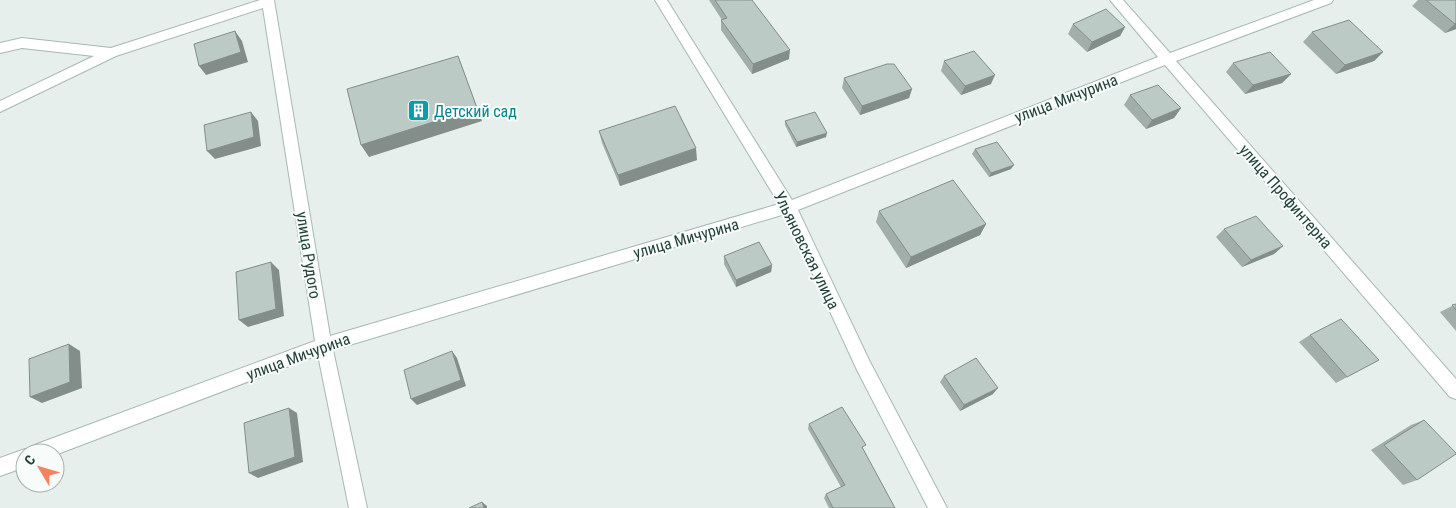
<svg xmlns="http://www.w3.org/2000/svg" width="1456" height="508" viewBox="0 0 1456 508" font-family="'Roboto Condensed',sans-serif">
<rect width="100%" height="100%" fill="#e6efeb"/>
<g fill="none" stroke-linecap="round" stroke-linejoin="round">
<defs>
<path id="minor" d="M260,0H274L330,336L779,204L655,0H667L792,200L1158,57L1110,0H1123L1170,53L1314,0H1333L1331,3L1176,61L1456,379V399L1450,397L1165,65L798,210L869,360L947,508H928L857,370L785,214L333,350L367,508H349L318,355L55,455V453H25V467L0,476V458L25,449L29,451L31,447L37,444L315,341L263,8L116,56L0,112V101L94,56L22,48L0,53V43L22,38L111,48Z"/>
</defs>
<!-- minor casing -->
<use href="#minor" stroke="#a8b8b2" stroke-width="2"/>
<!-- minor -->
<use href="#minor" fill="#fff" fill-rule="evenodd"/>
</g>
<!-- wall -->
<path fill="#a1aea9" d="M709,0H752L789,59L752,74L721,30V20H722Z
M1418,0H1456V29L1445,33L1412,6Z
M1073,24L1125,27L1120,36L1087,52L1068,34Z
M1312,32L1383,52L1374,61L1336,74L1303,42Z
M944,61L991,84L961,95L941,71Z
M1233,63L1291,74L1282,83L1245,94L1226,72Z
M844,78L912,89L909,98L860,115L842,88Z
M1130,95L1181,108L1174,118L1146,129L1124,105Z
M785,121L826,137L796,147L785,125Z
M599,131L697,160L620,186L602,143Z
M975,149L1011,169L989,177L972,154Z
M879,211L986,224L980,235L906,268L876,222Z
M1224,229L1283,246L1274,254L1242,267L1216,237Z
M724,256L772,265L771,272L736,287L724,264Z
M1456,304V331L1440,312Z
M1310,335L1379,360L1336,383L1299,342Z
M944,376L993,394L960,411L940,382Z
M1424,420L1417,480L1403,485L1371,450L1411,425Z
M809,424L863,450L895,508H829L824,498L826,494L841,487L808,429Z"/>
<!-- shaded-wall -->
<path fill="#838d89" d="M1456,23V29L1445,33L1455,24Z
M1125,27L1120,36L1087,52L1092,42Z
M235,31L242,41L248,62L206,75L199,66Z
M790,50L789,59L752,74L753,64Z
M1383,52L1374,61L1336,74L1345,65Z
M458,56L482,121L369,157L361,145Z
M1291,74L1282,83L1245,94L1253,85Z
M995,75L991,84L961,95L965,86Z
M912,89L909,98L860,115L862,106Z
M1181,108L1174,118L1146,129L1152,120Z
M251,112L258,121L261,146L215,159L207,151Z
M827,133L826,137L796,147L797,142Z
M696,148L697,160L620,186L618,175Z
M1014,165L1011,169L989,177L991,173Z
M986,224L980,235L906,268L911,257Z
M1283,246L1274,254L1242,267L1251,260Z
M271,262L279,270L284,316L248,327L239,320Z
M772,265L771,272L736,287V280Z
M69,344L80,351L82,388L42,403L30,397Z
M452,351L457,358L466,386L417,405L411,399Z
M998,388L993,394L960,411L964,405Z
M289,408L297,413L303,462L258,478L249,473Z
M482,502L487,506V508H484Z"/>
<!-- building -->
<path fill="#bbcac4" stroke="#838d89" d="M715,0H752L790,50L753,64L721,20L727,18Z
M1426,0H1456V23L1455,24Z
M1106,9L1125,27L1092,42L1073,24Z
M1349,20L1383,52L1345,65L1312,32Z
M235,31L241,52L199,66L194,44Z
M974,51L995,75L965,86L944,61Z
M1270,52L1291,74L1253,85L1233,63Z
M458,56L477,108L361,145L347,89Z
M887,64H894L912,89L862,106L844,78Z
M1158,85L1181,108L1152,120L1130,95Z
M675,106L696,148L618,175L599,131Z
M251,112L254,137L207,151L204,125Z
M815,112L827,133L797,142L785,121Z
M997,142L1014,165L991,173L975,149Z
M953,180L986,224L911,257L879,211Z
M1256,216L1283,246L1251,260L1224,229Z
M759,242L772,265L736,280L724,256Z
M271,262L276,309L239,320L236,272Z
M1456,304V310L1452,305Z
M1341,319L1379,360L1347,377L1310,335Z
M69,344L70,382L30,397L29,359Z
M452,351L461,380L411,399L404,370Z
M976,358L998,388L964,405L944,376Z
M842,407L866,445L862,447L895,508H833L826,494L845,485L809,424Z
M289,408L295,457L249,473L244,423Z
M1424,420L1456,453V454L1417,480L1384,445Z
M482,502L484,508H469Z"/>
<!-- icons -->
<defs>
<symbol id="building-square" viewBox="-11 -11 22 22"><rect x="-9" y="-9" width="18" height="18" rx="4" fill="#0f9aa8" stroke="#f7fbf9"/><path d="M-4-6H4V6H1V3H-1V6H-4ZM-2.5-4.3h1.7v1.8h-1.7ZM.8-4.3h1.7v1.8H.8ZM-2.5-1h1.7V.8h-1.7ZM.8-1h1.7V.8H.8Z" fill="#fff"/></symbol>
</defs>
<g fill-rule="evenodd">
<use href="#building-square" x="406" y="98" width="25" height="25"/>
</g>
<g text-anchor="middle" stroke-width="4" stroke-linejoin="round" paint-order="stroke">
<!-- street labels -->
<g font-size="16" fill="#24423a" stroke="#f7fbf9">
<text transform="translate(1066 98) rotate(-21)" y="6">улица Мичурина</text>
<text transform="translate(1286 196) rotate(49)" y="6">улица Профинтерна</text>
<text transform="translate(686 238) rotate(-16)" y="6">улица Мичурина</text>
<text transform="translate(807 250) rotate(64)" y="6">Ульяновская улица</text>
<text transform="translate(309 255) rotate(81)" y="6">улица Рудого</text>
<text transform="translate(298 356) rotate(-20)" y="6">улица Мичурина</text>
</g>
<!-- culture labels -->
<g font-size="16" fill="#0d838f" stroke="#f7fbf9" text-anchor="start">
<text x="434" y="117">Детский сад</text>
</g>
</g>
<!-- north arrow -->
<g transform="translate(40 468) rotate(308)"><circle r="24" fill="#f7fbf9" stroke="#a3b1ad"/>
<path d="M0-4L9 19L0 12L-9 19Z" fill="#f4845f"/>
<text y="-8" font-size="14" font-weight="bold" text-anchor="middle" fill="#24423a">С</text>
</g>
</svg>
